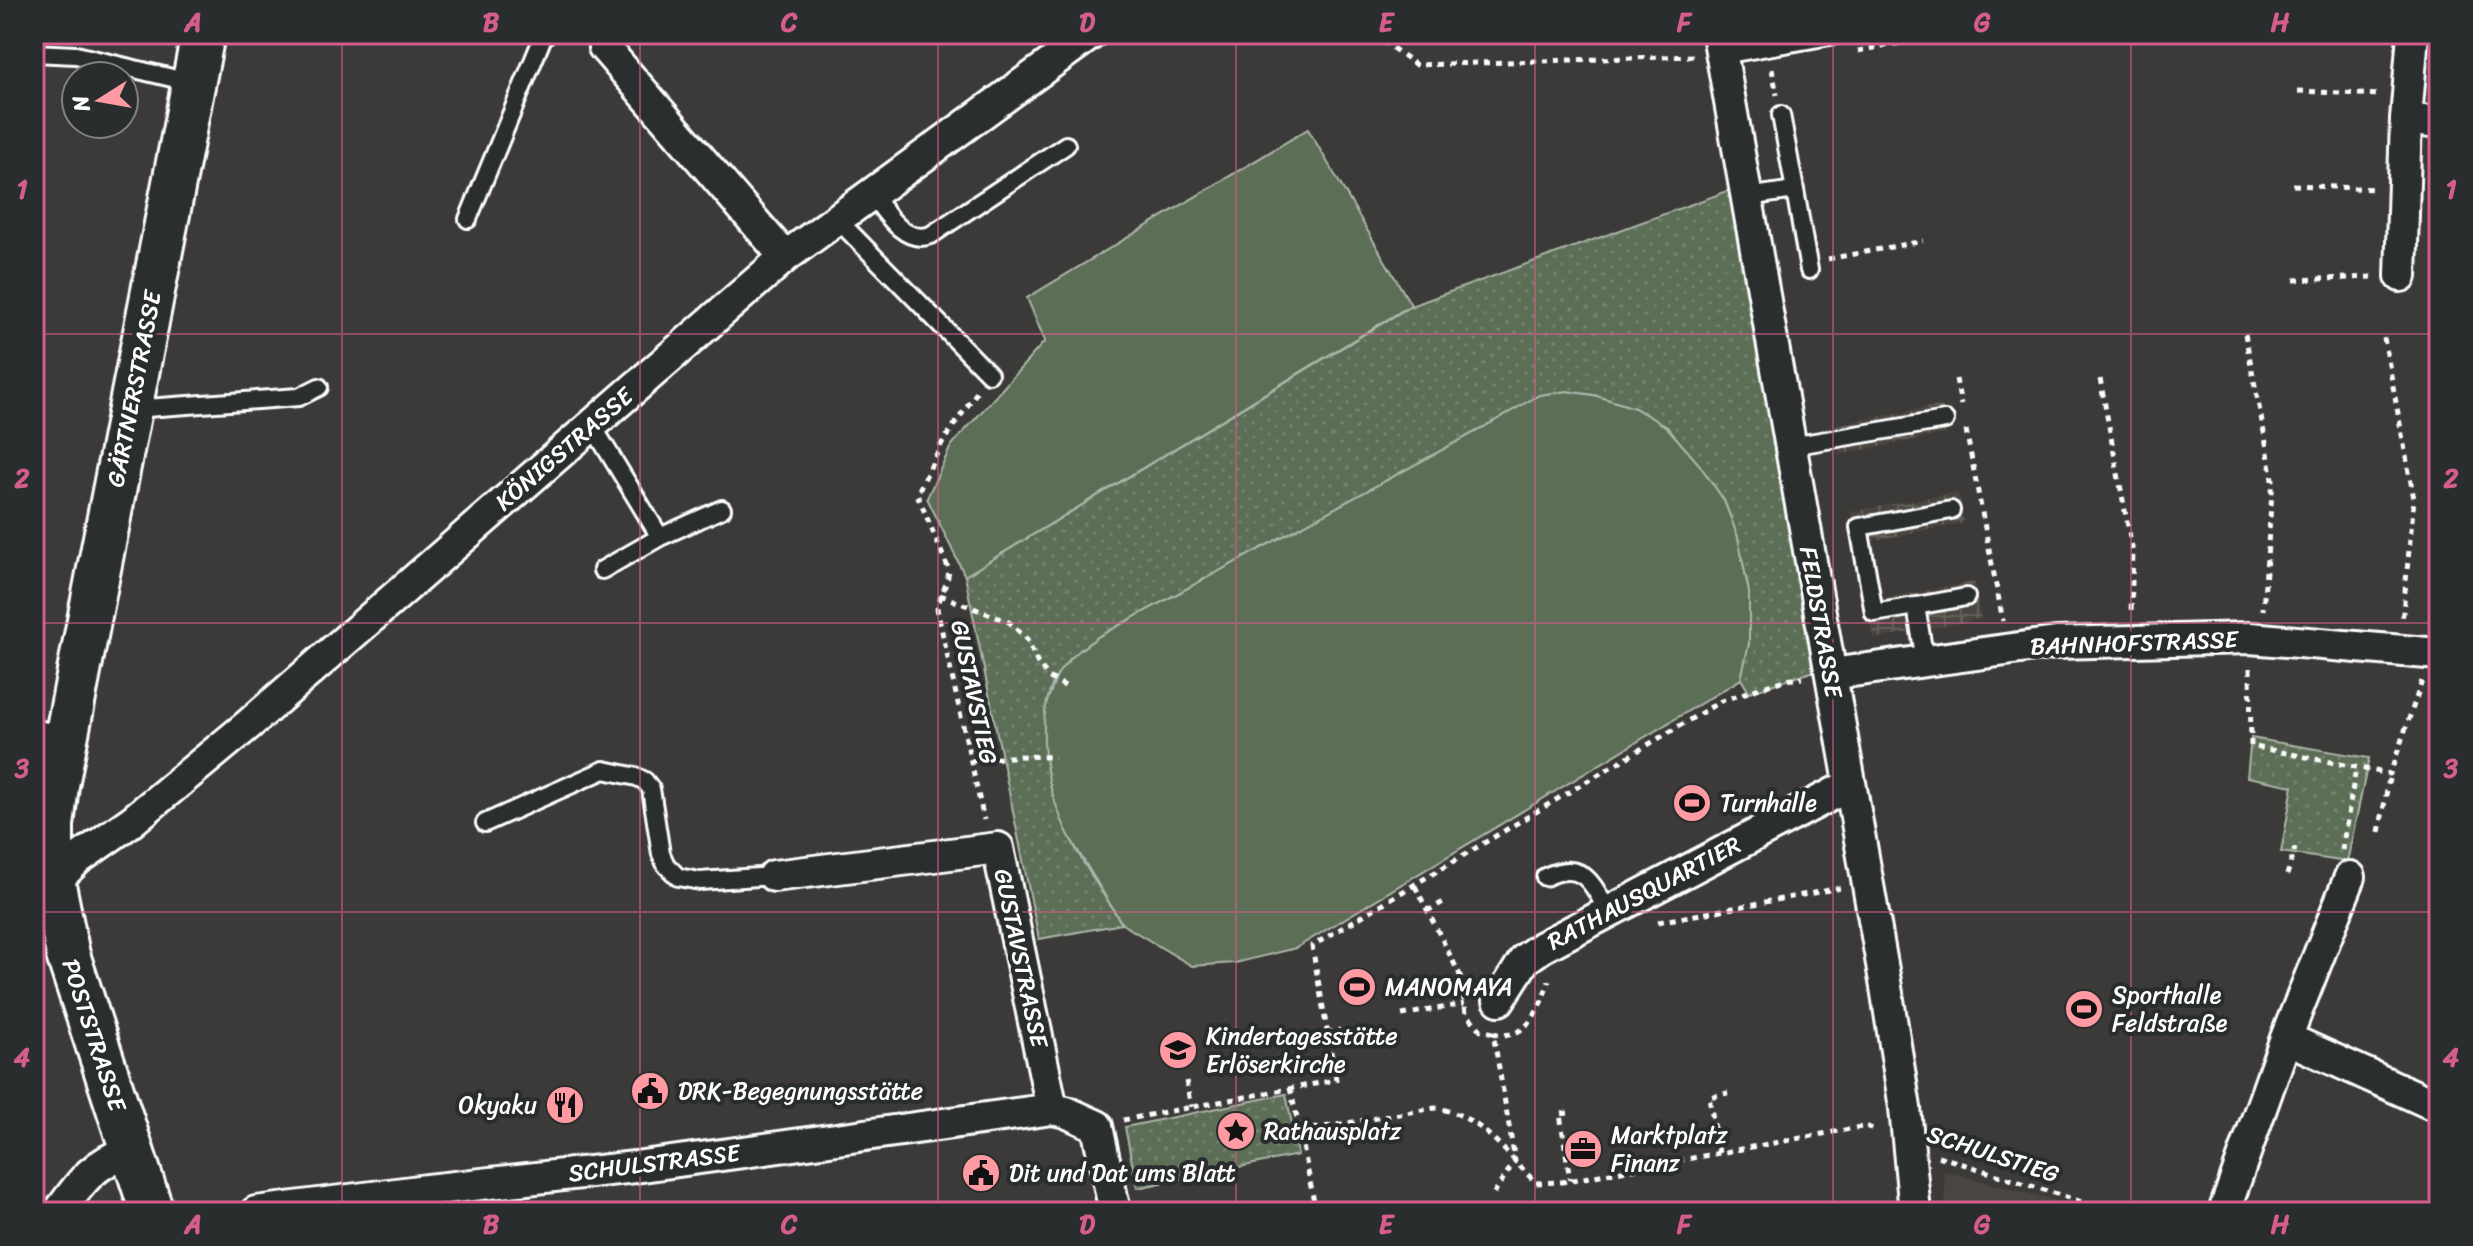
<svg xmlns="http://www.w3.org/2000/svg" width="2473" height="1246" viewBox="0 0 2473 1246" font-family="Sriracha,sans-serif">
<defs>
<pattern id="industrial-grid" width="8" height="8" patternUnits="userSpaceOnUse" patternTransform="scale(2)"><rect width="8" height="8" fill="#49443f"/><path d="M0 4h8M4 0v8" fill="none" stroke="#64605c"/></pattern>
<pattern id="park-dots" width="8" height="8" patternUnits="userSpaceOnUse" patternTransform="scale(2)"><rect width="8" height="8" fill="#5c6e57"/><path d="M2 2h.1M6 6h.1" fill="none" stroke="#748470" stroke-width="1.8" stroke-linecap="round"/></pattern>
</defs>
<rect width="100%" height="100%" fill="#3c3a38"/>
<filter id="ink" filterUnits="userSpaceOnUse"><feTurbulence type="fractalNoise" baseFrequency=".0125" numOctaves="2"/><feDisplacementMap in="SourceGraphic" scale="16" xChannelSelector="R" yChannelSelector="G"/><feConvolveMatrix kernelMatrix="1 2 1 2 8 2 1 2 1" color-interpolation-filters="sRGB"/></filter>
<g filter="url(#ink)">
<!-- built -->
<path fill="#49443f" d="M1944,1171L2070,1204L2094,1212H1946Z"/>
<!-- industrial -->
<path fill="url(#industrial-grid)" d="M1942,405L1947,433L1839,455L1835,425Z
M1958,492L1964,523L1869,541L1880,599L1974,582L1981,619L1874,639L1850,512Z"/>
<!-- green -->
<path fill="#5c6e57" stroke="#aeb6ab" stroke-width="2" d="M1308,129L1411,305L965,576L927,498L951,446L1045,341L1027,298Z
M1567,391L1594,395L1635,408L1667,427L1699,464L1724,500L1738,537L1749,592V644L1741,679L1296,948L1235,963L1192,966L1122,924L1066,831L1053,802L1043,749L1044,709L1059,671L1078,651L1099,636L1477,431L1539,395Z"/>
<!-- park -->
<path fill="url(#park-dots)" stroke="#aeb6ab" stroke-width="2" d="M1744,185L1824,668L1749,692L1741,679L1749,644V592L1738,537L1724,500L1699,464L1667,427L1635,408L1594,395L1567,391L1539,395L1477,431L1099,636C1085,646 1072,655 1062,668C1050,683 1044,708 1044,726C1041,807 1081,858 1122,924L1039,939L965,576L1411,306Z
M2251,738L2369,758L2347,862L2281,852L2293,786L2247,777Z
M1286,1094L1298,1155L1137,1188L1125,1127Z"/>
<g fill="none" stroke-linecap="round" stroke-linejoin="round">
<defs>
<path id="lane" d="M34,53L76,55L193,83
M1722,55L1841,34
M1781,115L1795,190
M871,193C885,212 904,245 931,235L1066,145
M1747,197L1795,190L1809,270
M836,218L989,374
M468,219L543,37L547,34
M132,409L299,397L319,387
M592,425L660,537L602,570
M1791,446L1945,420
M660,537L722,509
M1916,606L1966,597
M1925,661L1916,606L1874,613L1859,527L1951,510
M485,823L604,770L637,777L645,781L651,789L661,854L666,865L678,877L700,881L774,876
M1545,877C1583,859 1592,883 1608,912"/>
<path id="street" d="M608,34L604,47L785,257
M1718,34L1886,987L1905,1108L1915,1212
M2413,34L2406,119L2439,123
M2401,276L2406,119
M1831,674L2056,643L2250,638L2439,654
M34,735L66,744
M774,876L998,848L1052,1109
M34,902L78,859L132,821L248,725L785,257L1091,34
M1499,1000L1525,959L1542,947L1850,785
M2286,1038L2439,1107
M59,1212C82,1180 93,1164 131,1150
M256,1212L427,1190L635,1167L1052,1109L1066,1112L1097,1126L1115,1212
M2224,1212L2286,1038L2350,877"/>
<path id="secondary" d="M152,1212L68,955L52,875V825L57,785L203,34"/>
</defs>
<!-- lane casing -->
<use href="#lane" stroke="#fff" stroke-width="22"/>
<!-- street casing -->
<use href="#street" stroke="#fff" stroke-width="36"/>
<!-- secondary casing -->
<use href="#secondary" stroke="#fff" stroke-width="48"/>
<!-- path -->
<path stroke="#fff" stroke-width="5" stroke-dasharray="6 6" stroke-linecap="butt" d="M1373,34L1416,65L1694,56
M1858,51L1906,42
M1772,69L1777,95
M2298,91L2381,95
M2293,185L2376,189
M1828,259L1923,241
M2294,280L2373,277
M2245,334L2273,479L2263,610
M2384,338L2414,499L2402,622
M1956,379L1961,405
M2100,379L2133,553L2131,612
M977,392L942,443L917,494L949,570C948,584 940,595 937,609L984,820
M1966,430L2003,621
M940,595L1009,622L1027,639L1037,662L1048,677L1065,686
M2250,668L2251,746L2390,774L2422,681
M971,761L1019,756L1055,757
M2379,832L2390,774
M2342,850L2356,768
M2287,875L2295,848
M1415,886L1460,975L1466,1013L1481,1030L1493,1033L1515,1161L1494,1193
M1427,911L1447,900
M1658,922L1840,888
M1402,1015L1464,1004
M1326,1032L1340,1030
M1493,1033C1528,1043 1540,1007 1549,981
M1186,1081L1191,1107
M1290,1088L1300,1131
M1568,1113L1560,1114L1570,1180
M1123,1120L1336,1080L1312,946L1721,701L1784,680L1802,678
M1566,1153L1575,1151
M1719,1153L1709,1097L1728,1093
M1938,1156L2113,1212
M1316,1212L1300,1131L1435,1108C1478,1113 1507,1154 1536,1183L1562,1182L1866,1126L1876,1131"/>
<!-- lane -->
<use href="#lane" stroke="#2a2d2e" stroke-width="16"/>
<!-- street -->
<use href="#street" stroke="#2a2d2e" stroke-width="30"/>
<!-- secondary -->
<use href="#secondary" stroke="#2a2d2e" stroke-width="42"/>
</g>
</g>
<!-- grid -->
<path fill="none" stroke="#d45d8c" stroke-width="2" stroke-opacity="0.55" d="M342,34V1212M640,34V1212M938,34V1212M1236,34V1212M1535,34V1212M1833,34V1212M2131,34V1212M34,334H2439M34,623H2439M34,912H2439"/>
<!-- icons -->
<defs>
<symbol id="stadium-disc" viewBox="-11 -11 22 22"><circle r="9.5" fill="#ff9aa2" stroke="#2a2d2e"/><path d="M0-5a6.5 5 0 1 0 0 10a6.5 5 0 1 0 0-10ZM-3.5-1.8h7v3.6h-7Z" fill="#111"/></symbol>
<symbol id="school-disc" viewBox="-11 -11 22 22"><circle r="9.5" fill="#ff9aa2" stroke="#2a2d2e"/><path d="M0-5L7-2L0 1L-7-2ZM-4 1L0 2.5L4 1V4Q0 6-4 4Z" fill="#111"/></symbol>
<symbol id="civic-disc" viewBox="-11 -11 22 22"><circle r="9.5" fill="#ff9aa2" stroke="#2a2d2e"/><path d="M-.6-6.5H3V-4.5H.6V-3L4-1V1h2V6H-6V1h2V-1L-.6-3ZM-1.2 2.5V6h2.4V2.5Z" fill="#111"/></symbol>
<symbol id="restaurant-disc" viewBox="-11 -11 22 22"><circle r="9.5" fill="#ff9aa2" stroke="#2a2d2e"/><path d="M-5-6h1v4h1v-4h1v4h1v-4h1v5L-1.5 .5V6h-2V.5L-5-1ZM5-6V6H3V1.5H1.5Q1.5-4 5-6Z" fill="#111"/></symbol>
<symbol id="sight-disc" viewBox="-11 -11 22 22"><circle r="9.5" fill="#ff9aa2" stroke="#2a2d2e"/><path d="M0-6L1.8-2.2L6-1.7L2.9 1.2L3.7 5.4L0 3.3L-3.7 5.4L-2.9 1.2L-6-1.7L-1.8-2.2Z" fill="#111"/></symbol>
<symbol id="office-disc" viewBox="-11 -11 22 22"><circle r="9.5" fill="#ff9aa2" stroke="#2a2d2e"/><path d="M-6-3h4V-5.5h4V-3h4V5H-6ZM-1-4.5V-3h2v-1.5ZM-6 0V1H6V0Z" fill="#111"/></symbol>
</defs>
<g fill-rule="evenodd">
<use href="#stadium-disc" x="1670" y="781" width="44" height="44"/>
<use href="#stadium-disc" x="1335" y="965" width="44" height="44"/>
<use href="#stadium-disc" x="2062" y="987" width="44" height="44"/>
<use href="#school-disc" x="1156" y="1028" width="44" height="44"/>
<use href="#civic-disc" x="628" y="1069" width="44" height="44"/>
<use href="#restaurant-disc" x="543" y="1083" width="44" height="44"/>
<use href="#sight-disc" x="1214" y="1109" width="44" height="44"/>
<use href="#office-disc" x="1561" y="1127" width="44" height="44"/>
<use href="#civic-disc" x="959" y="1151" width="44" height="44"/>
</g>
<g text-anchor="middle" stroke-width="8" stroke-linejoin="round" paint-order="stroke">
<!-- street labels -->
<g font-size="24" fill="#fff" stroke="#2a2d2e">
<text transform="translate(134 389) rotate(-79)" y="8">GÄRTNERSTRASSE</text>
<text transform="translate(564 449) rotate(-41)" y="8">KÖNIGSTRASSE</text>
<text transform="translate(1821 622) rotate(80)" y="8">FELDSTRASSE</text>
<text transform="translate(2134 643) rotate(-2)" y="8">BAHNHOFSTRASSE</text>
<text transform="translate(974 692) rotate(78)" y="8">GUSTAVSTIEG</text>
<text transform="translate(1644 893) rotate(-28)" y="8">RATHAUSQUARTIER</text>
<text transform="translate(1021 958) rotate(78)" y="8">GUSTAVSTRASSE</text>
<text transform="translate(94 1035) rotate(72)" y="8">POSTSTRASSE</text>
<text transform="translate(1993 1154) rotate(18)" y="8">SCHULSTIEG</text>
<text transform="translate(654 1163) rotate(-7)" y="8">SCHULSTRASSE</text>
</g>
<!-- poi labels -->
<g font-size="24" fill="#fff" stroke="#2a2d2e" text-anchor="start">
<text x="1720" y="811">Turnhalle</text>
<text x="1385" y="995">MANOMAYA</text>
<text x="2112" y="1003">Sporthalle<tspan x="2112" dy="28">Feldstraße</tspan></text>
<text x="1206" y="1044">Kindertagesstätte<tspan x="1206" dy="28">Erlöserkirche</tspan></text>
<text x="678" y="1099">DRK-Begegnungsstätte</text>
<text x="537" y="1113" text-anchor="end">Okyaku</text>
<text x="1264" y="1139">Rathausplatz</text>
<text x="1611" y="1143">Marktplatz<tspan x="1611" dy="28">Finanz</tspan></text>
<text x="1009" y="1181">Dit und Dat ums Blatt</text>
</g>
</g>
<!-- margin -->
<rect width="2473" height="1246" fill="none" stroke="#2a2d2e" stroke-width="88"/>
<!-- north arrow -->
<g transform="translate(100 100) rotate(259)"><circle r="38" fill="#2a2d2e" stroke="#7f8182" stroke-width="2"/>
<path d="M0-6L14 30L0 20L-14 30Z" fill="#ff9aa2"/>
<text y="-12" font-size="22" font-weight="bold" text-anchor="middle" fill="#ffffff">N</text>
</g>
<rect x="44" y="44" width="2385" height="1158" fill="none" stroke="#d45d8c" stroke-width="3"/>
<g font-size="26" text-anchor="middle" font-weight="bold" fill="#d45d8c">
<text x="193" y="31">A</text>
<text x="491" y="31">B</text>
<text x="789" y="31">C</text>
<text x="1087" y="31">D</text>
<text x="1386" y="31">E</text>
<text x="1684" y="31">F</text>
<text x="1982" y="31">G</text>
<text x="2280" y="31">H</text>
<text x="22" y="198">1</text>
<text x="2451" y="198">1</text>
<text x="22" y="487">2</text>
<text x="2451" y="487">2</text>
<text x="22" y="777">3</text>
<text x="2451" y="777">3</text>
<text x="22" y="1066">4</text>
<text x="2451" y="1066">4</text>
<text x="193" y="1233">A</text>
<text x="491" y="1233">B</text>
<text x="789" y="1233">C</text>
<text x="1087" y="1233">D</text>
<text x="1386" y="1233">E</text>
<text x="1684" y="1233">F</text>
<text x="1982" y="1233">G</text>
<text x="2280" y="1233">H</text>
</g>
</svg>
